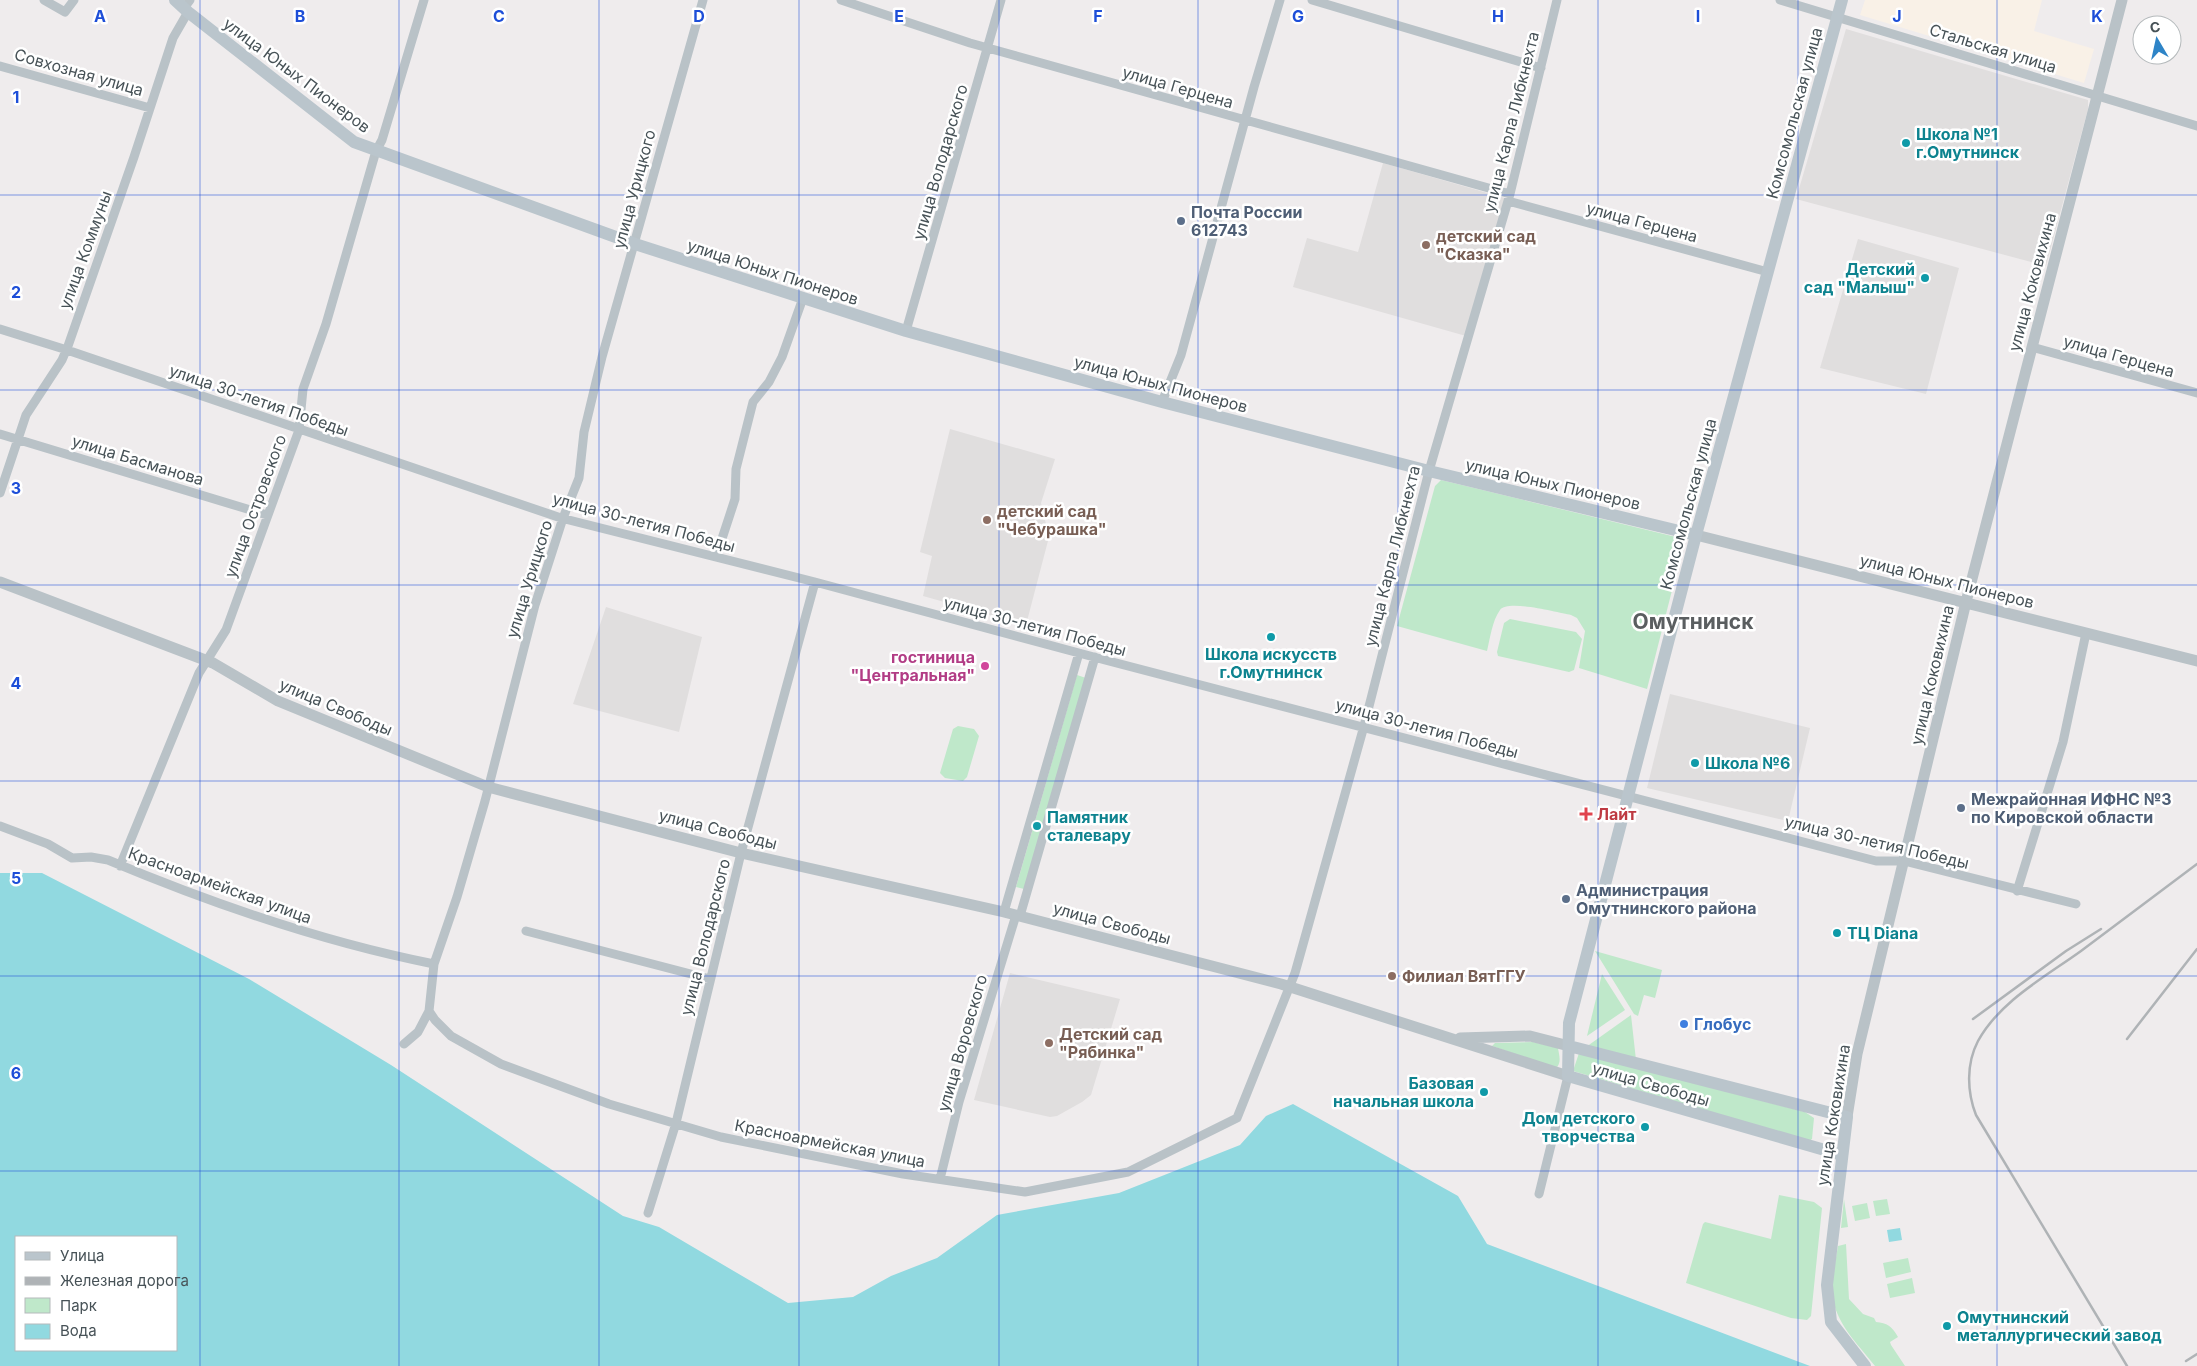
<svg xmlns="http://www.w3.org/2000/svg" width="2197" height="1366" viewBox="0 0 2197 1366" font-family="Inter,sans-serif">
<rect width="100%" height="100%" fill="#efeced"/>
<!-- commercial -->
<path fill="#f9f1e7" d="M1865,0H2042L2034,31L2094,49L2084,83L1860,15Z"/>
<!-- education -->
<path fill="#e0dede" d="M1846,29L2088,100V109L2046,266L1796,199Z
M1383,163L1505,198L1466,336L1293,287L1307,238L1358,252Z
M1858,239L1959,268L1926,394L1820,368Z
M950,429L1055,459L1041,503L1049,537L1026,625L923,596L932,556L920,552Z
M606,607L702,637L679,732L573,704Z
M1670,694L1810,728L1788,821L1647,788Z
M1010,973L1120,999L1091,1095L1082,1102L1057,1116L1050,1117L974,1100Z"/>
<!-- green -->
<path fill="#bfe8ca" d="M1441,480L1676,537L1683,547L1647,689L1579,668L1585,631L1577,618L1571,615C1558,613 1508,599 1500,610C1492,621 1490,639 1487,651L1397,626L1435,486Z
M1510,619L1576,632L1582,639L1574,670L1569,672L1498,656L1497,652L1504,623Z
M1077,675L1086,678L1024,889L1016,887Z
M958,726L974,729L979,736L967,777L963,781L945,778L940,773L953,729Z
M1595,951L1662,970L1655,998L1644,995L1638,1016L1634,1014Z
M1602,974L1625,1010L1587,1036Z
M1631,1015L1636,1060L1586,1047Z
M1533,1042L1558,1048C1559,1055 1562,1063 1556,1068L1492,1046L1495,1043Z
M1579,1053L1805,1112L1814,1118L1812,1139L1809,1141L1573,1071Z
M1779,1195L1814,1202L1822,1208L1811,1316L1807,1320L1791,1318L1686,1283L1703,1224L1705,1222L1771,1239Z
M1844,1199L1848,1227L1841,1228Z
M1887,1199L1890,1214L1876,1216L1873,1201Z
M1867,1203L1870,1218L1855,1221L1852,1206Z
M1846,1244L1849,1299L1863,1314L1874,1318L1876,1322C1887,1323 1892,1326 1898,1337L1890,1342L1891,1345L1905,1366H1875C1857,1343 1835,1323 1832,1293C1831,1278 1836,1260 1838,1246Z
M1908,1258L1911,1272L1886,1278L1883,1263Z
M1912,1278L1915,1293L1890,1298L1887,1284Z"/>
<!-- water -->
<path fill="#91d9e0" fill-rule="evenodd" d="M0,873H42L249,979L391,1065L623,1216L659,1227L788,1303L853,1297L891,1276L937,1258L997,1215L1119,1193L1240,1145L1266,1116L1293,1104L1458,1196L1487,1244L1810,1366H0ZM16,1237H176V1350H16Z
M1900,1228L1902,1240L1889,1242L1887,1230Z"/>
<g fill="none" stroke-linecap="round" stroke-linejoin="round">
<!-- minor -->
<path stroke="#b9c2c7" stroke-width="9" d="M44,0L65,12L74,0
M841,0L970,43L1510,194
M1312,0L1541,68
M1780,0L2197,126
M184,8L190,0
M0,66L150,108
M1508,201L1768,272
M0,329L67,350L561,518L815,582L1105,660L1876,861H1904L2076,904
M906,331L1001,0
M2032,347L2197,393
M1162,402L1181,355L1254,87L1280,0
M0,434L267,515
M0,493L26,415L62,360L68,346L134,157L173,38L188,12
M716,557L735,499L736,469L753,402L769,382L782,357L803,298
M0,826L48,844L72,858L91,857L108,860C213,904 322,942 434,964
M120,866L199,673L226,630L299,430L303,389L326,324L376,151L382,140L424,0
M2017,891L2063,742L2086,633
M1004,912L1079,653
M1020,916L1095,657
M526,931L710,979
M429,1011L435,1020L451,1036L501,1064L609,1104L721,1137L903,1174L1025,1192L1128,1172L1237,1118L1295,973L1364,726L1429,471L1510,194L1557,0
M404,1044L418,1032L429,1011L434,964L457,897L485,801L535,605L563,518L579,478L584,432L602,357L703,0
M940,1179L959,1102L1016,915
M1539,1194L1568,1076
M648,1213L676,1123L741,853L815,582"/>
<!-- tertiary -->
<path stroke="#b9c2c7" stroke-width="11" d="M1696,535L2197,661
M0,582L213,663L278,701L488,787L741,853L1004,912L1281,984L1568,1076
M1460,1038L1530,1036L1569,1046
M1847,1117L1857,1054L1966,602L2122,0"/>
<!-- secondary -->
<path stroke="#bac5cc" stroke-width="12" d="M175,0L188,12L354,142L635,244L906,331L1162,402L1429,471L1696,535
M1842,0L1696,535L1569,1023L1568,1076L1842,1155
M1569,1046L1847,1117L1827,1285L1831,1322L1865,1366"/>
<!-- rail -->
<path stroke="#afb3b6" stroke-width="2.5" d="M1973,1019L2066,951L2101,929
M2127,1039L2197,949
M2186,1361L2197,1354
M2127,1366L1976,1115C1967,1092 1966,1064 1978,1041C2000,1001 2045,977 2081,951C2120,922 2158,893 2197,864"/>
</g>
<!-- grid -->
<path fill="none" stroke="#1d4ed8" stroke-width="1" stroke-opacity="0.55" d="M200,0V1366M399,0V1366M599,0V1366M799,0V1366M999,0V1366M1198,0V1366M1398,0V1366M1598,0V1366M1798,0V1366M1997,0V1366M0,195H2197M0,390H2197M0,585H2197M0,781H2197M0,976H2197M0,1171H2197"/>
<!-- markers -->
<g fill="#0f9aa8" stroke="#fff" stroke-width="2">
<circle cx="1906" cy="143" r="5"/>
<circle cx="1925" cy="278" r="5"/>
<circle cx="1271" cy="637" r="5"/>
<circle cx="1695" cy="763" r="5"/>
<circle cx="1037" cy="826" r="5"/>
<circle cx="1837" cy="933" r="5"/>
<circle cx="1484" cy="1092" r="5"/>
<circle cx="1645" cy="1127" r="5"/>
<circle cx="1947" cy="1326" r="5"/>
</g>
<g fill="#5c6f8a" stroke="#fff" stroke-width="2">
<circle cx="1181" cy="221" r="5"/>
<circle cx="1961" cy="808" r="5"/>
<circle cx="1566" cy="899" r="5"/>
</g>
<g fill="#8d6e63" stroke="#fff" stroke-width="2">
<circle cx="1426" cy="245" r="5"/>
<circle cx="987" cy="520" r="5"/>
<circle cx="1392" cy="976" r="5"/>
<circle cx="1049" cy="1043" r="5"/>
</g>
<circle fill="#d1479c" stroke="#fff" stroke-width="2" cx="985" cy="666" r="5"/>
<path fill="#e0444e" stroke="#fff" stroke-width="2" d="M1583.5 806.5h5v5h5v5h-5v5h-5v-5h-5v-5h5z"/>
<circle fill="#3f7fe0" stroke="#fff" stroke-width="2" cx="1684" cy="1024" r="5"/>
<g text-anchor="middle" stroke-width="5" stroke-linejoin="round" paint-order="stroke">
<!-- street labels -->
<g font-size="16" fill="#475257" stroke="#fff">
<text transform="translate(1993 48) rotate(17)" y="6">Стальская улица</text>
<text transform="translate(79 72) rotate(16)" y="6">Совхозная улица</text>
<text transform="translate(297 75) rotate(37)" y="6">улица Юных Пионеров</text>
<text transform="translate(1178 87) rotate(16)" y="6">улица Герцена</text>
<text transform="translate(1794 113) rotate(-75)" y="6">Комсомольская улица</text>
<text transform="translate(1511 122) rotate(-76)" y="6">улица Карла Либкнехта</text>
<text transform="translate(940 162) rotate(-74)" y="6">улица Володарского</text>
<text transform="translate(634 189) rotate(-75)" y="6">улица Урицкого</text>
<text transform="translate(1642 222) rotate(15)" y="6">улица Герцена</text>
<text transform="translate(85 250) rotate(-70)" y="6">улица Коммуны</text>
<text transform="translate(773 272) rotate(18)" y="6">улица Юных Пионеров</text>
<text transform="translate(2032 282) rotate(-75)" y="6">улица Коковихина</text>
<text transform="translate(2119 356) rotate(16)" y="6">улица Герцена</text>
<text transform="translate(1161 384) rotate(15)" y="6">улица Юных Пионеров</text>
<text transform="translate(259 400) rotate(19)" y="6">улица 30-летия Победы</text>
<text transform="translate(138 460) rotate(17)" y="6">улица Басманова</text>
<text transform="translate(1553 484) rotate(13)" y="6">улица Юных Пионеров</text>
<text transform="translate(1688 504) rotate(-75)" y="6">Комсомольская улица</text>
<text transform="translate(255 506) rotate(-70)" y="6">улица Островского</text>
<text transform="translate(644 522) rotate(15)" y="6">улица 30-летия Победы</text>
<text transform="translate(1392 556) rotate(-76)" y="6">улица Карла Либкнехта</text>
<text transform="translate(529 579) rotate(-73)" y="6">улица Урицкого</text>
<text transform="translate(1947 581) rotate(14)" y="6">улица Юных Пионеров</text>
<text transform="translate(1035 626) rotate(15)" y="6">улица 30-летия Победы</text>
<text transform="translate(1932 675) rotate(-77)" y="6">улица Коковихина</text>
<text transform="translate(336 707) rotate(23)" y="6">улица Свободы</text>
<text transform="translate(1427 728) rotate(15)" y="6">улица 30-летия Победы</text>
<text transform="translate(718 829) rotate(14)" y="6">улица Свободы</text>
<text transform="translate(1877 842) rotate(13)" y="6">улица 30-летия Победы</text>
<text transform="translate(220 885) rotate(20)" y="6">Красноармейская улица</text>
<text transform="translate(1112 923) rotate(15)" y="6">улица Свободы</text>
<text transform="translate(705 937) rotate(-76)" y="6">улица Володарского</text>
<text transform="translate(962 1043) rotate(-74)" y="6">улица Воровского</text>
<text transform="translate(1651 1084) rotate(16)" y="6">улица Свободы</text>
<text transform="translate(1833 1115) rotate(-81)" y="6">улица Коковихина</text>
<text transform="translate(830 1143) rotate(11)" y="6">Красноармейская улица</text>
</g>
<!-- culture labels -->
<g font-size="16" font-weight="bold" fill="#0d838f" stroke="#fff" text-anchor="start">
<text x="1916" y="140">Школа №1<tspan x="1916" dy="18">г.Омутнинск</tspan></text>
<text x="1915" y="275" text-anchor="end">Детский<tspan x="1915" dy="18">сад "Малыш"</tspan></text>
<text x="1271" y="660" text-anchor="middle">Школа искусств<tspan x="1271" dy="18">г.Омутнинск</tspan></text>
<text x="1705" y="769">Школа №6</text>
<text x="1047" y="823">Памятник<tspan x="1047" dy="18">сталевару</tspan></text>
<text x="1847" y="939">ТЦ Diana</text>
<text x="1474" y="1089" text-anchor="end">Базовая<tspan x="1474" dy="18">начальная школа</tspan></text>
<text x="1635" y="1124" text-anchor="end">Дом детского<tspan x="1635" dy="18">творчества</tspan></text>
<text x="1957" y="1323">Омутнинский<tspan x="1957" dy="18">металлургический завод</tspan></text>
</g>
<!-- service labels -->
<g font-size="16" font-weight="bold" fill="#4e5e75" stroke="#fff" text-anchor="start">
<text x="1191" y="218">Почта России<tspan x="1191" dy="18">612743</tspan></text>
<text x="1971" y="805">Межрайонная ИФНС №3<tspan x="1971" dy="18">по Кировской области</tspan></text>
<text x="1576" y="896">Администрация<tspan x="1576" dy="18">Омутнинского района</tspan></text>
</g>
<!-- education labels -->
<g font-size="16" font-weight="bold" fill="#785e54" stroke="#fff" text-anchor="start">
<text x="1436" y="242">детский сад<tspan x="1436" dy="18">"Сказка"</tspan></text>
<text x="997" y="517">детский сад<tspan x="997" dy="18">"Чебурашка"</tspan></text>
<text x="1402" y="982">Филиал ВятГГУ</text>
<text x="1059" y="1040">Детский сад<tspan x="1059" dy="18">"Рябинка"</tspan></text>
</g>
<!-- hotel labels -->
<g font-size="16" font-weight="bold" fill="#b23c85" stroke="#fff" text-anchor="end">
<text x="975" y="663">гостиница<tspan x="975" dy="18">"Центральная"</tspan></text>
</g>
<!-- health labels -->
<g font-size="16" font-weight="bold" fill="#be3a42" stroke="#fff" text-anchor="start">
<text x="1597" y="820">Лайт</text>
</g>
<!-- shop labels -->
<g font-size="16" font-weight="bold" fill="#366cbe" stroke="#fff" text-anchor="start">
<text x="1694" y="1030">Глобус</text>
</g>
<!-- district labels -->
<g font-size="21" font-weight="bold" fill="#5a5e60" stroke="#fff">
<text x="1693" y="629">Омутнинск</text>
</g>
</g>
<g font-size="16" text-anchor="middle" font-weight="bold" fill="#1d4ed8" stroke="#fff" stroke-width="5" stroke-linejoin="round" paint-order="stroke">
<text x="100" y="22">A</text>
<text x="300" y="22">B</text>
<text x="499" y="22">C</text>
<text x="699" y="22">D</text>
<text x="899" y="22">E</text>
<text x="1098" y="22">F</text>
<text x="1298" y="22">G</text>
<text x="1498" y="22">H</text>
<text x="1698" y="22">I</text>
<text x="1897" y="22">J</text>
<text x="2097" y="22">K</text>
<text x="16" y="103">1</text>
<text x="16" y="298">2</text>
<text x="16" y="494">3</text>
<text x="16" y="689">4</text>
<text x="16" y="884">5</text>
<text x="16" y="1079">6</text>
</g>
<!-- legend -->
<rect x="15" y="1236" width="162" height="115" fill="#ffffff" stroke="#b5babc"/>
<rect x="25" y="1252" width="25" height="8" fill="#bac5cc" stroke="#b5babc"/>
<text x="60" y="1261" font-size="15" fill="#475257">Улица</text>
<rect x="25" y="1277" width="25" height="8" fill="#afb3b6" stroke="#b5babc"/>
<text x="60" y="1286" font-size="15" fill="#475257">Железная дорога</text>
<rect x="25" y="1298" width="25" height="15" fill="#bfe8ca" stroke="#b5babc"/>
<text x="60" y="1311" font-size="15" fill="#475257">Парк</text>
<rect x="25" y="1324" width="25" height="15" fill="#91d9e0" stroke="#b5babc"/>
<text x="60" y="1336" font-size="15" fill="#475257">Вода</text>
<!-- north arrow -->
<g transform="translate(2157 40) rotate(351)"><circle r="24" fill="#ffffff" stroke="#b5babc"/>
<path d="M0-4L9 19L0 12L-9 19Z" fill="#2e84c7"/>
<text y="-8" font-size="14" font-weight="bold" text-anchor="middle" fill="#475257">С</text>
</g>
</svg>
